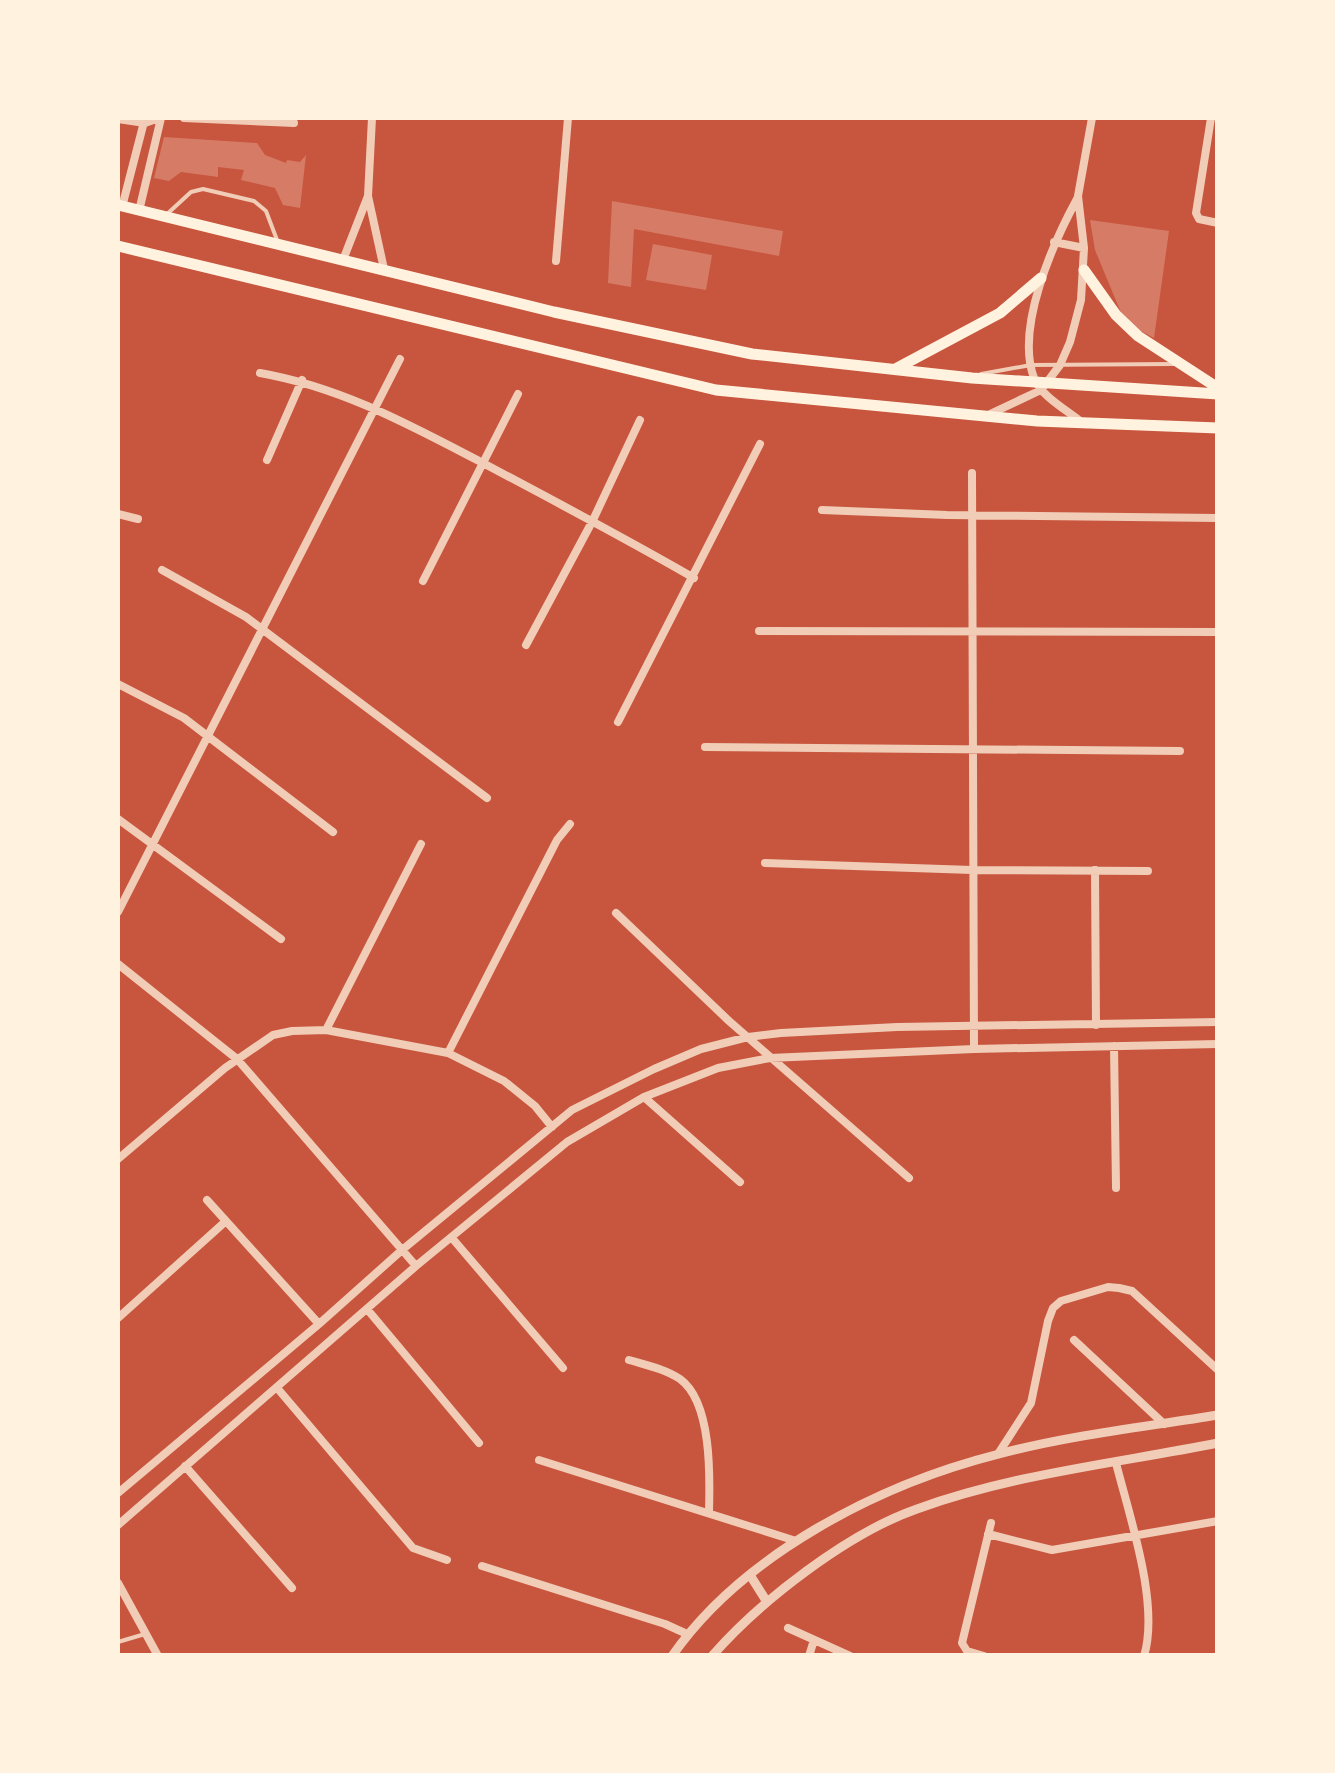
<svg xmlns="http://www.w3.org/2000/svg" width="1335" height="1773" viewBox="0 0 1335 1773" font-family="Poppins,sans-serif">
<rect width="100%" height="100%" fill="#c8553d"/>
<!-- building -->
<path fill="#d67c66" d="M164,137L257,143L265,155L286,163L287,160L300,162L306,155L300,208L283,205L275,188L241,180L244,170L218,167V177L181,172L169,181L154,178Z
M612,201L783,231L779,256L634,229L631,287L608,283Z
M1090,220L1169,231L1154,338L1139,330L1122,315L1095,250Z
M653,244L712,255L706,290L646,280Z"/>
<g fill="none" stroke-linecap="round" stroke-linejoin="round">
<!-- service -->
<path stroke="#f1ccb7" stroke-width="4" d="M166,215L191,192L203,189L254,201L266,211L277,240
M981,374L1031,365L1175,364
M118,1642L145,1634"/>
<!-- minor -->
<path stroke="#f1ccb7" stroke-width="8" d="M184,118L294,123
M372,118L368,196L384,269
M1211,118L1196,213L1199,219L1218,223
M118,119L145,123L159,118
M1077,199C1053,243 1015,328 1034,378C1041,396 1065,409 1080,421
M122,207L145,118
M139,211L161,118
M1054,242L1084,248
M343,260L368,196
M556,261L568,118
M260,373C340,387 408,424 479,461C551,499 623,537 694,578
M990,414L1041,390L1060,365L1070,342L1081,300L1084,248L1078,196L1092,118
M267,460L302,380
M972,473L974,1049
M822,510L947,515L1218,518
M118,514L138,519
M162,570L246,617L487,798
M423,581L518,394
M759,631L1218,632
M526,645L593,520L640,420
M118,684L184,718L333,832
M618,722L760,444
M705,747L1180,751
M118,819L281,939
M765,863L972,870L1148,871
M1095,870L1096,1025
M118,912L400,359
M616,913L729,1021L909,1178
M118,964L237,1059L416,1266
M326,1030L421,844
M1114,1046L1116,1188
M448,1053L557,840L570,824
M644,1097L740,1182
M118,1159L225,1068L273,1035L292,1031L326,1030L448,1053L504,1081L535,1106L552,1127
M207,1200L319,1324
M452,1238L563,1368
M367,1309L479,1443
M118,1318L226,1221
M1074,1340L1164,1424
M629,1360C646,1365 665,1369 680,1379C712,1402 710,1477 709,1512
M278,1389L413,1548L447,1560
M998,1454L1031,1403L1048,1321L1053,1308L1061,1301L1108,1287L1119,1288L1132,1291L1218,1370
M539,1460L796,1541
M1116,1463C1129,1515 1160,1604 1144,1656
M185,1466L292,1588
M118,1493L319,1324L402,1250L572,1110L654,1069L701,1049L748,1037L781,1033L897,1027L1218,1022
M118,1525L416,1266L567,1142L644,1097L718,1068L770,1058L974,1049L1218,1044
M988,1534L1052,1550L1218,1521
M482,1566L665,1624L687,1634
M118,1583L158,1656
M788,1628L850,1656
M809,1656L814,1640
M984,1656L967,1651L962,1643L991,1523"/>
<!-- tertiary -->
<path stroke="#f1ccb7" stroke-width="9" d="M750,1575L767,1602
M672,1656C743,1554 880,1484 999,1454C1070,1435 1145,1427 1218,1415
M712,1656C760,1601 848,1533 917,1509C1013,1474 1118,1463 1218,1443"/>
<!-- primary -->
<path stroke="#fff3e0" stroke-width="11" d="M118,205L554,312L752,354L972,378L1218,394
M118,246L716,390L1037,421L1218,428
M1084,270L1116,315L1138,336L1218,388
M897,368L1000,313L1041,278"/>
</g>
<!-- border -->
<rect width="1335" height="1773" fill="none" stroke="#fff3e0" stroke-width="240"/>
</svg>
